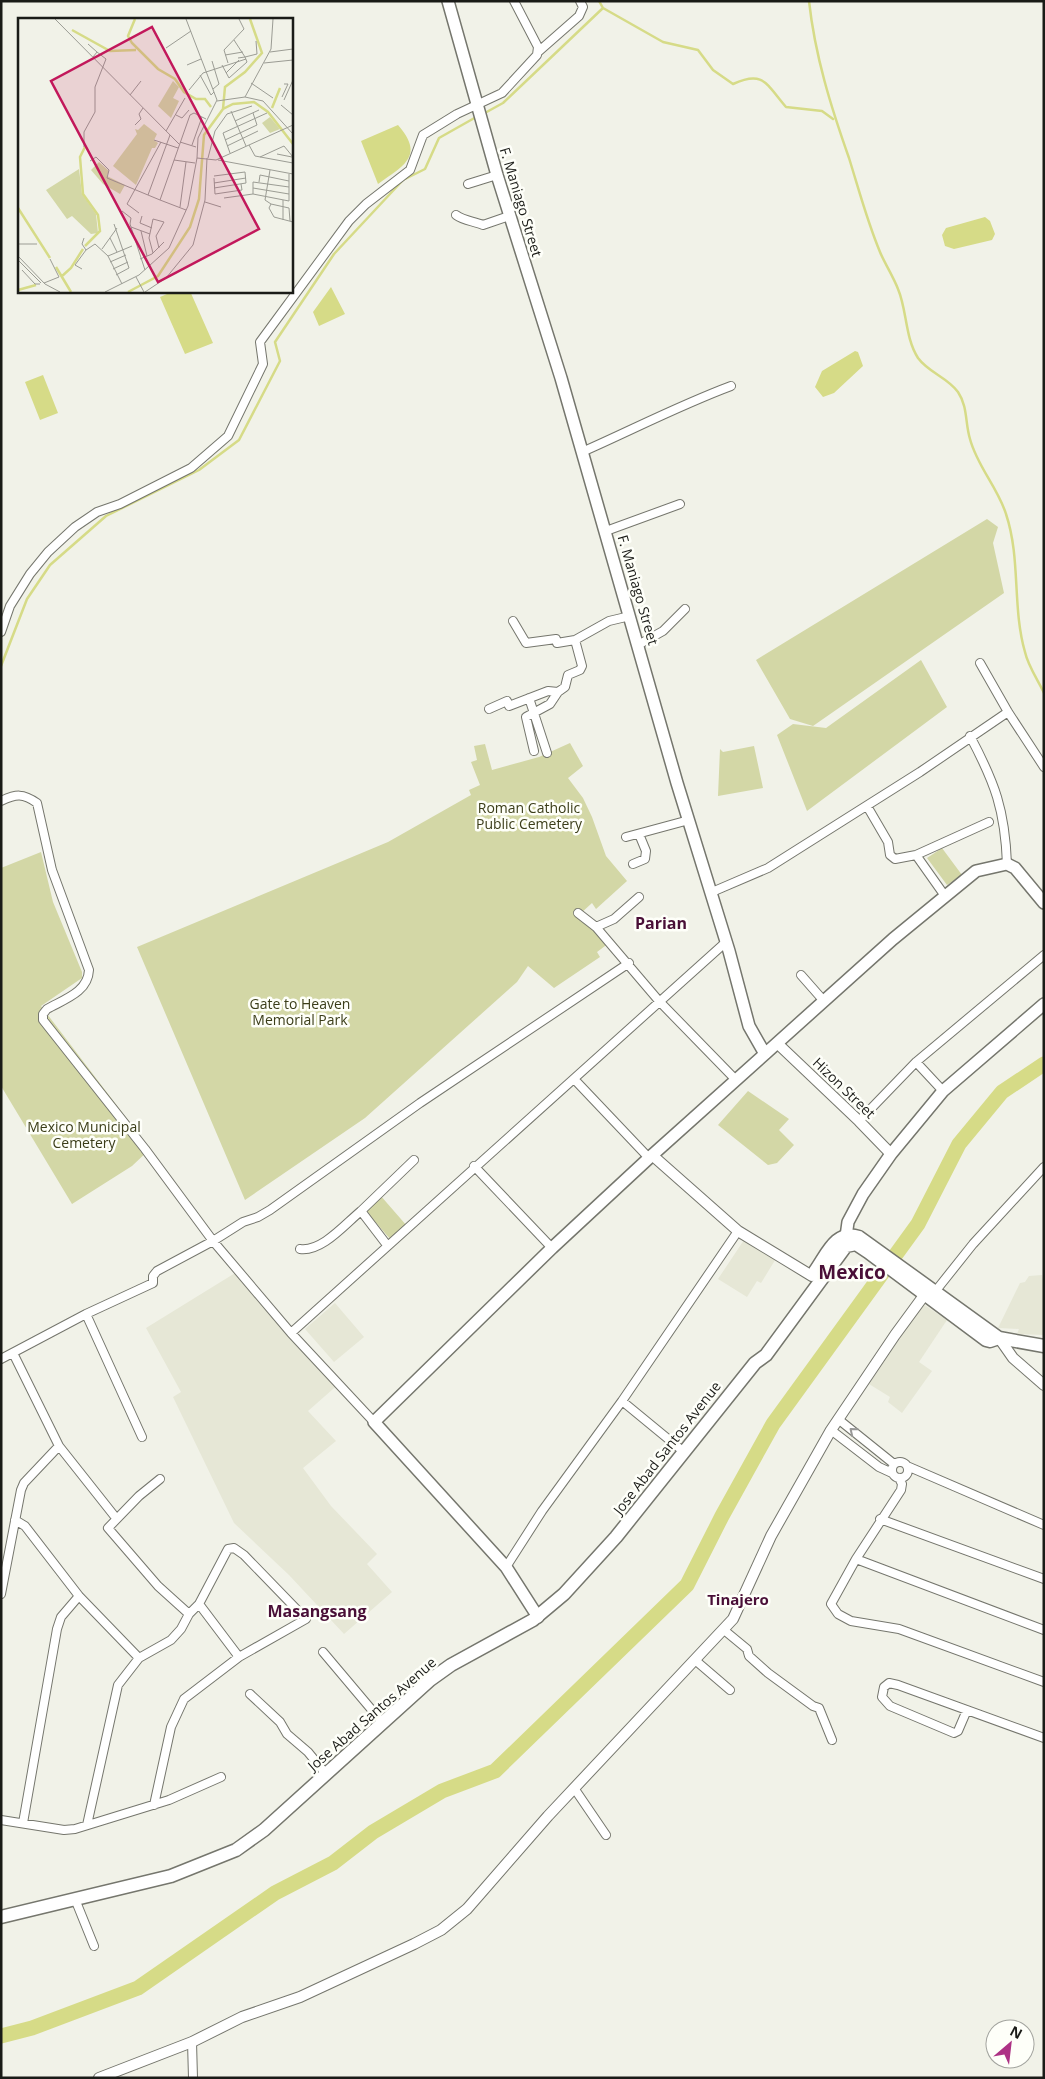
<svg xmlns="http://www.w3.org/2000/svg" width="1045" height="2079" viewBox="0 0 1045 2079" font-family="'Open Sans',sans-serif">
<rect width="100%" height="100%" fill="#f1f2e8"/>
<!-- built -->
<path fill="#e6e7d6" d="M746,1237L777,1257L761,1283L757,1281L747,1297L718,1279Z
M240,1270L341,1382L308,1411L336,1441L303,1468L331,1506L377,1554L367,1564L392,1592L344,1634L289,1575L234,1523L173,1397L181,1392L146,1328Z
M1042,1275L1044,1283V1335L1017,1334L1019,1329L998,1328L1020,1283L1025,1282L1029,1276Z
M335,1303L364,1337L334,1362L305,1329Z
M923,1304L947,1320L919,1362L932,1371L902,1413L888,1402L890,1397L869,1384Z"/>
<!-- green -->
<path fill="#d3d7a6" d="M987,519L998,527L993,543L1004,593L813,726L790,719L756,660Z
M921,660L947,707L807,811L777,735L793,724L826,728Z
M570,743L583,766L568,778L583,798L592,817L606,856L627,881L596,909L592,903L580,914L609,943L597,952L600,957L554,988L528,966L517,982L365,1118L245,1200L137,947L388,842L471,795L469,790L480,785L471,762L477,760L474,746L485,744L492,770L539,757Z
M754,746L763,788L718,796L720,749L723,752Z
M942,848L962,875L947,885L927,858Z
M41,852L53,902L82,972V978L41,1006L150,1149L132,1166L72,1204L1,1086V868Z
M748,1091L789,1119L779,1130L794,1145L777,1163L768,1165L718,1125Z
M380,1195L407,1226L391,1240L364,1209Z"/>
<!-- water -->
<path fill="#d6db87" d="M398,125C425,156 404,165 378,184L361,141Z
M985,217L990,221L995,234L992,240L954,249L945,246L942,235L946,228Z
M331,287L345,314L319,326L313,312Z
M174,291H190L213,343L185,354L160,297Z
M855,351L858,352L863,366L834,393L823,397L815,387L822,371Z
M43,375L58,413L40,420L25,382Z"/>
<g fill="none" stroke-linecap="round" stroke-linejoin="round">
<!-- stream -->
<path stroke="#d6db87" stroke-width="2.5" d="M599,1L603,8L663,42L698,50L713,70L733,84C764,70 766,84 786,107L822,111L833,119
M809,1C815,56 831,107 849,158C859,190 867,221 880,252C885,264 893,276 898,289C907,310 905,338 918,358C929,373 947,377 958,392C968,407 965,423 970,439C977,466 998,488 1006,514C1021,559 1012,607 1025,652C1028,666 1038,680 1044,693
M483,114L503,103L603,8
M1,666L27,599L50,565L106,516L199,470L239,440L280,361L275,342L334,254L403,180L425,169L439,138L478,116"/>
<!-- river -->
<path stroke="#d6db87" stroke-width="15" d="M1,2036L32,2028L138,1988L275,1893L333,1863L373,1832L442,1791L495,1771L687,1585L722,1516L773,1424L918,1224L959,1144L1002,1092L1044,1064"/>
<defs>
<path id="minor" d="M538,52L579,16L583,7L580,1
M468,184L497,175
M456,215C464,221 474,221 483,225L509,216
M582,452C632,430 680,405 731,386
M606,531L680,504
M513,621L526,643L556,639L557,643L575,640
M1,632L10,606L30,574L48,552L75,527L97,512L120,504L191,468L228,436L263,364L260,342L349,221L366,204L410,170L423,135L457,114L502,93L537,55L538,47L514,1
M638,645L663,631L685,609
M980,663L1008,712L1044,767
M529,698L547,753
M489,709L507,701L509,706L548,691L558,692L565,687L568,675L580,670L582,666L575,640L609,621L630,616
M970,736C995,783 1005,810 1007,864
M534,751L526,717L550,704L558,692
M1,801C16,794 23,793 37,803L52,870L89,970C88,992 65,999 47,1009L43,1014V1020L145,1149L213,1241L291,1333L374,1422
M867,806L888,842L890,855L895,859L916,855L989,822
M626,837L689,820
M916,855L945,896
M633,864L645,859L646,851L639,834
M712,892L768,868L920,772L1008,712
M578,913L596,927L659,1001L735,1079
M596,927L614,919L639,897
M801,975L823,1000
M916,1062L943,1091
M574,1079L649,1158
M859,1121L916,1062L1044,955
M474,1166L552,1248
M387,1245L361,1211L414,1160
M300,1249C322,1252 345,1224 361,1211
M934,1293L973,1244L1044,1167
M291,1333L726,942
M1,1359L86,1314
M622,1401L684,1452
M838,1419L894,1464
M831,1430L879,1467L892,1473
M142,1437L86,1314L153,1283V1276L157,1271L213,1241L243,1222L258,1217L270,1210L420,1103L629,963
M59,1446L116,1518
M892 1470a8 8 0 1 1 16 0a8 8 0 1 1-16 0Z
M907,1466L1044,1525
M899,1478L902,1484L901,1490L856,1559L831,1604L838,1614L851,1621L899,1629L1044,1682
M160,1479L139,1496L108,1528L158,1586L189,1614
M880,1519L1044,1579
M15,1520L25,1526L79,1596L139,1658
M856,1559L1044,1630
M506,1567L542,1511L622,1401L738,1231
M1,1594L21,1490L24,1483L59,1446L13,1353
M199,1604L239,1657
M724,1630L747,1649L749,1656L768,1673L813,1706L819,1708L832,1740
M323,1652L382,1722
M695,1660L730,1690
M250,1694L280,1722L287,1734L308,1752L326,1774
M967,1710L958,1731L954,1733L890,1706L882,1697L884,1687L889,1683L898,1685L1044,1738
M574,1788L606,1835
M1,1820L64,1830L75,1829L169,1800L221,1777
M23,1823L57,1629L61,1617L79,1596
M87,1825L118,1685L139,1658L171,1640L181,1629L189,1614L199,1604L228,1549L234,1548L244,1555L306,1619L239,1657L184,1699L171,1727L154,1805
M75,1899L94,1946
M192,2042L193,2078"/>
<path id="tertiary" d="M778,1044L859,1121L891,1154
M652,1155L738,1231L812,1276
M999,1338L1013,1358L1044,1385
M99,2078L192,2042L242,2017L300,1997L414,1944L441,1930L467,1909L548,1816L733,1619L771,1536L831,1430L895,1335L928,1290"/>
<path id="secondary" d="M448,1L497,175L561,378L677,783L729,951L749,1026L765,1054
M845,1244L848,1222L863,1194L891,1154L943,1091L1044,1004
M538,1617L506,1567L374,1422L552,1248L649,1158L893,939L976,871L1007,864L1015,868L1044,903"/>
<path id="trunk" d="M815,1271C827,1254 836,1229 859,1237L999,1338L1044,1346
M1,1917L171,1876L236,1850L264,1830L430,1680L451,1665L533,1620L564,1594L616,1537L755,1363L766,1355L846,1246L856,1244L868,1252L986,1340L990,1341L999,1338"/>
</defs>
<!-- minor casing -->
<use href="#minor" stroke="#75766d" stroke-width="10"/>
<!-- tertiary casing -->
<use href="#tertiary" stroke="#75766d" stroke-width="12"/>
<!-- secondary casing -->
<use href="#secondary" stroke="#75766d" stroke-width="14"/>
<!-- trunk casing -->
<use href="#trunk" stroke="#75766d" stroke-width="15"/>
<!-- minor -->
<use href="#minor" stroke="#fff" stroke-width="8"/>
<!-- tertiary -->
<use href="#tertiary" stroke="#fff" stroke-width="10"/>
<!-- secondary -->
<use href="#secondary" stroke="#fff" stroke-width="11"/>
<!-- trunk -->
<use href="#trunk" stroke="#fff" stroke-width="12"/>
</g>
<!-- one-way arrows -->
<defs><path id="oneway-chevron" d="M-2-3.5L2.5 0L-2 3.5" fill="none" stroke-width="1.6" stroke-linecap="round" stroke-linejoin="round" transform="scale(1.25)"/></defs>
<use stroke="#989897" href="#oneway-chevron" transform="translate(853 1431) rotate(-141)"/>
<g text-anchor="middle" stroke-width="5" stroke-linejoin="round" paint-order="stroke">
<!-- street labels -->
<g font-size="14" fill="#1a1b17" stroke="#fefff9">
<text transform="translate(521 202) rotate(73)" y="5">F. Maniago Street</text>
<text transform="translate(638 590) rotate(74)" y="5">F. Maniago Street</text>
<text transform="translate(844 1088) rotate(44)" y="5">Hizon Street</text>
<text transform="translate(667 1448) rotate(-52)" y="5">Jose Abad Santos Avenue</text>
<text transform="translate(372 1714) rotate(-41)" y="5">Jose Abad Santos Avenue</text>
</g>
<!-- park labels -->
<g font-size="14" fill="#3b3d19" stroke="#fefff9">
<text x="529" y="813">Roman Catholic<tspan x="529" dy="16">Public Cemetery</tspan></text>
<text x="300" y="1009">Gate to Heaven<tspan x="300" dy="16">Memorial Park</tspan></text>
<text x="84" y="1132">Mexico Municipal<tspan x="84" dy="16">Cemetery</tspan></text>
</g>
<!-- neighbourhood labels -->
<g font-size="15" font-weight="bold" fill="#490f37" stroke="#fefff9">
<text x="738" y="1605">Tinajero</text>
</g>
<!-- quarter labels -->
<g font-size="16" font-weight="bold" fill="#490f37" stroke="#fefff9">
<text x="661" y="929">Parian</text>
<text x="317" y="1617">Masangsang</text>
</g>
<!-- district labels -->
<g font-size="19" font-weight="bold" fill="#490f37" stroke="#fefff9">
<text x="852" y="1279">Mexico</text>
</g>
</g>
<!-- overview -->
<g transform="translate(18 18)">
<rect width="275" height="275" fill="#f1f2e8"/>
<path d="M155,63L161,69L155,80L161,83L153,100L140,88ZM252,99L262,111L252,115L244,105ZM126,106L139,116L136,122L140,125L137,130H134L118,167L95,148L119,116L117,111L120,112ZM81,144L91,153L89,158L107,167L102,176L85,166L73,152ZM61,151L64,176L78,196L80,215L73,216L54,198L49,201L28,172Z" fill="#d3d7a6"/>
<path fill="none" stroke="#d6db87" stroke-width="2.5" d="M117,1L110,18L114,25L140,51L157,61L166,74L178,81H187L193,89M54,12L92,33L118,32M254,90L262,70M205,91L207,69L227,54L244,35L232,1M0,190L32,240M67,228L82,213L80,197L65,176L62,139L67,129M38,249L53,274M43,259L53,250L65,231M0,272L18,267M110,274L140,258L172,209L181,181L186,117L205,91L215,86L236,84L250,94L275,126"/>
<path fill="none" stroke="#9b9c94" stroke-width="1" d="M37,1L161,126M168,1L199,82L180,120L179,140M216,22L227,39L239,36L238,23M70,26L79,34L75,39M148,30L173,13M252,34L275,31M207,37L225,34M194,43L201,66L195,71M210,45L206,32L226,11L221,1M246,45L275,42M169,47L183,41M204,47L211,60L229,44L227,39L220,40M208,55L221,42M182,57L193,77L196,74M233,65L255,80M171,72L185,55L228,41M112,77L123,63M227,79L253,31L255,1M264,79L270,66H266M266,82L275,62M199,83L227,79L245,83L275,116M263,87L275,97M213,93L228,128M158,97L164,100L171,92M217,103L241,92M117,107L123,101L121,96L125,90M148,113L167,80M136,122L160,130M207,122L239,107L235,95M162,124L178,129M174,127L184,99M231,127L237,138L275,145M209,128L240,113M66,129V114L77,94V69L88,41L79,34M212,135L205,115L249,95M259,136L274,139M242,139L266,128L275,139M190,140L197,113L209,96L234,88M156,142L177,145M200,142L275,156M72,143L78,139L91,152L89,160L142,182M252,152L247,182L253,186L251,190L256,199L275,204M196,160L197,176L224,172L223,166M241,164L242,157L271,163M196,165L228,160M196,170L228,165L227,154L196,158M235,170L271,176M235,176V164L271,169M130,177L152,117M206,180L235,176L271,183V156M265,182V202M187,184L203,189M253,186L271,190L272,203M162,189L168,144M168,192L142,182L172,97L176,95L188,101M104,193L113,200L112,206L127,252M121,195L109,186L143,124M124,198L122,205L134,210M96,206L111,250L98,257M113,209L132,216M123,213L129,238M66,220L64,226L68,232L77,226L90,238L104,266M92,220L99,234M0,226H19M84,231L99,210M135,235L131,220L135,201L146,204L138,218L141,230M0,238L27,266L42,274M90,238L114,228M122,241L134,236L146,224M0,242L23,265M92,244L108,237M64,251L57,247L68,232M95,251L110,244M4,252L17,266H22M118,259L126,274M26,265L41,259L32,241M87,274L121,257L151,230L170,188L179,140L198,142L275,107M127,274L148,260L175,227L187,182L189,140"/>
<path fill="#c2185b" fill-opacity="0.15" stroke="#c2185b" stroke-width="2.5" d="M134,9L241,211L140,264L33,63Z"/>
<rect width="275" height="275" fill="none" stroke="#1a1b17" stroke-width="2.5"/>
</g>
<!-- border -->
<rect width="1045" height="2079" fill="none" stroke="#1a1b17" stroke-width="5"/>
<!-- north arrow -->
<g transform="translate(1010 2044) rotate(28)"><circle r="24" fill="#fefff9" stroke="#a3a49f"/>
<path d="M0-4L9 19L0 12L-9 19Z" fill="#ad3285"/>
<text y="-8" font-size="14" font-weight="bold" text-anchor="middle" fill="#1a1b17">N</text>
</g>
</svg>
